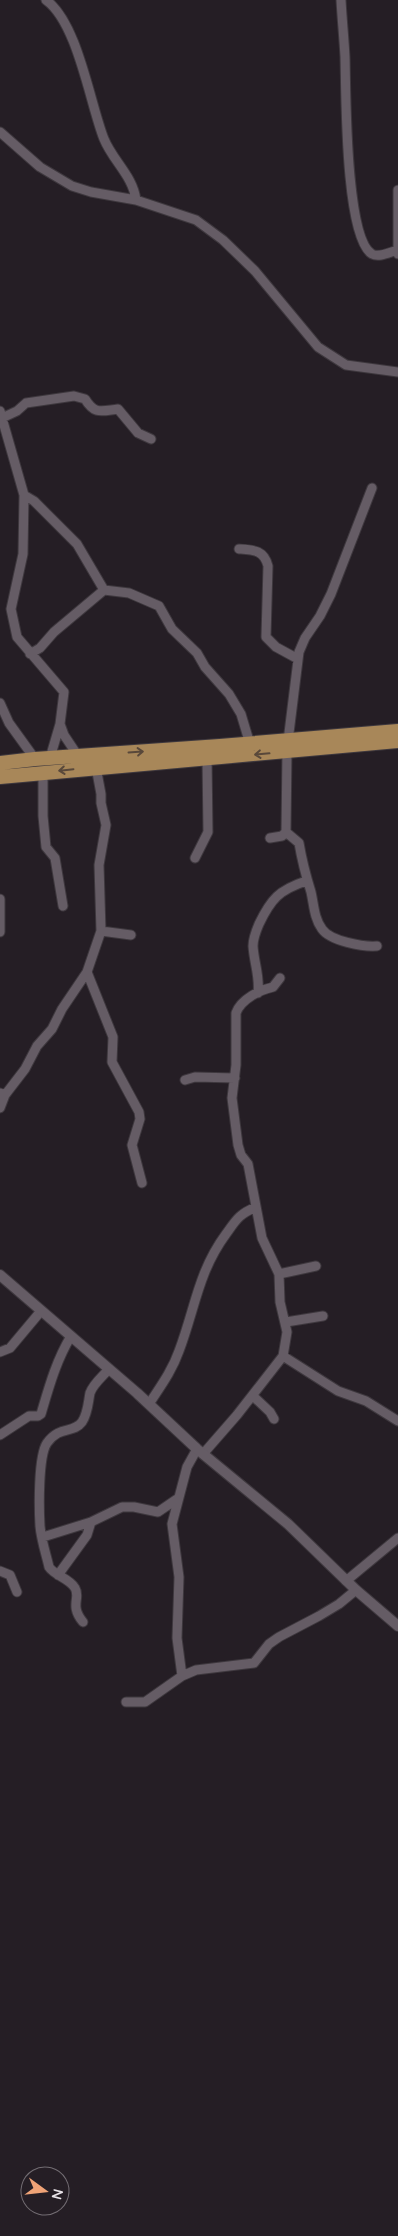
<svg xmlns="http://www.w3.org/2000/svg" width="398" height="2236" viewBox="0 0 398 2236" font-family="Quicksand,sans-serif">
<rect width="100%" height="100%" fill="#251e25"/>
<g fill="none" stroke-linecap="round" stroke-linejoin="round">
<defs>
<path id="minor" d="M46,0C78,23 90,104 104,139C113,161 133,176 136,200
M341,0C342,19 344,38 345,57C346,90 345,238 372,254C379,258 390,252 398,250
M0,132L40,167L72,186L91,192L136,200L196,220L223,240L255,271L318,347L346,365L398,372
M398,190V254
M0,411L24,495L23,554L11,609L17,637L64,692L60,724L50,758
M2,418L17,411L26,403L74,396L85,399C95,415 101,411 118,409L138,433L151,439
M24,495L34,501L77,544L104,590L129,593L159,606L172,629L197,653L205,667L229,694L241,714L250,744
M239,549C254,550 264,550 268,566L266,637L276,647L298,659
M30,654L40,648L54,632L104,590
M0,703L9,723L35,759
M60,724L64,735L78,756
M288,741L299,652L305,638L320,616L331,594L372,488
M96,767L101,794V803L106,825L99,865L101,931
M43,772V816L46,847L55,858L63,906
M286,832L299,843C302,861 306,876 311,892C314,905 314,918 322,929C330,941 363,947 377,946
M270,838L282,836L286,832L287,752
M195,858L208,832L207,758
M0,899V932
M131,935L101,931L87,972L113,1037L112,1062L139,1112L140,1119L132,1145L142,1183
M258,993C260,976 254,963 253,946C253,938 256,931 259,924C271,899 279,890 306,881
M185,1080L195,1077L235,1078
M0,1093L5,1095L0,1108
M5,1095L25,1069L37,1046L52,1029L62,1009L87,972
M279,1274L316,1266
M286,1322L323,1316
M0,1352L10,1348L41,1311
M283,1356L338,1391L366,1401L398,1421
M253,1396L270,1412L274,1419
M149,1404C160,1387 172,1371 179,1351C195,1309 198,1272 226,1234C236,1220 239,1214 256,1207
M0,1435L29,1416H38L41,1414C49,1387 56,1361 71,1336
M203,1454L237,1415L283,1356L287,1332L280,1302L279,1274L262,1238L248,1164L241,1155L238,1145L232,1098L236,1065V1013C241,999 260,990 273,987L280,978
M43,1537L91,1522L122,1507H134L158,1512L177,1499
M0,1571L10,1575L17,1592
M58,1575L87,1535L91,1522
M346,1581L398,1538
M83,1622C69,1605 81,1598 75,1588C69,1578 55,1576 49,1567C46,1554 41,1539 40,1526C39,1509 38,1456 47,1443C60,1425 73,1434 82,1422C88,1413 88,1403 90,1393C93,1384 103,1376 109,1369
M182,1676L177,1638L179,1577L172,1524L187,1467L197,1449
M126,1702H145L182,1676L196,1670L254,1663L269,1644L279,1637L319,1616L339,1604L356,1590"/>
<path id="tertiary" d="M0,1275L137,1393L197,1449L288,1524L356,1590L398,1626"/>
<path id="trunk" d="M0,763L35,759L220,746L398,731
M0,777L398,741"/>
</defs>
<!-- minor casing -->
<use href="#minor" stroke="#3e383e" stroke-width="11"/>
<!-- tertiary casing -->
<use href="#tertiary" stroke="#3e383e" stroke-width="12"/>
<!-- trunk casing -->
<use href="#trunk" stroke="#3e383e" stroke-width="16"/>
<!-- minor -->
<use href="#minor" stroke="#655c65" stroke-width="9"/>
<!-- tertiary -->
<use href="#tertiary" stroke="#655c65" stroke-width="10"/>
<!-- trunk -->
<use href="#trunk" stroke="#a88759" stroke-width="14"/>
</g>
<!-- one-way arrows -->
<defs><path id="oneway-shaft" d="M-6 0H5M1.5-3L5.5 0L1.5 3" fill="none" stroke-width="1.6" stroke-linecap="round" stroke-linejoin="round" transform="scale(1.25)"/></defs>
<g stroke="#59483a">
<use href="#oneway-shaft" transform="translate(136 752) rotate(-4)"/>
<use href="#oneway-shaft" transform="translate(262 754) rotate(175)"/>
<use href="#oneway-shaft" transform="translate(66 770) rotate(174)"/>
</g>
<!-- north arrow -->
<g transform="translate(45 2191) rotate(105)"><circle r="24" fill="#251e25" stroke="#736d73"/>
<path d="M0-4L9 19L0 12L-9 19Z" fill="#efa377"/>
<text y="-8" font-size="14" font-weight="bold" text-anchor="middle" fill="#e9e4e9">N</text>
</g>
</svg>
